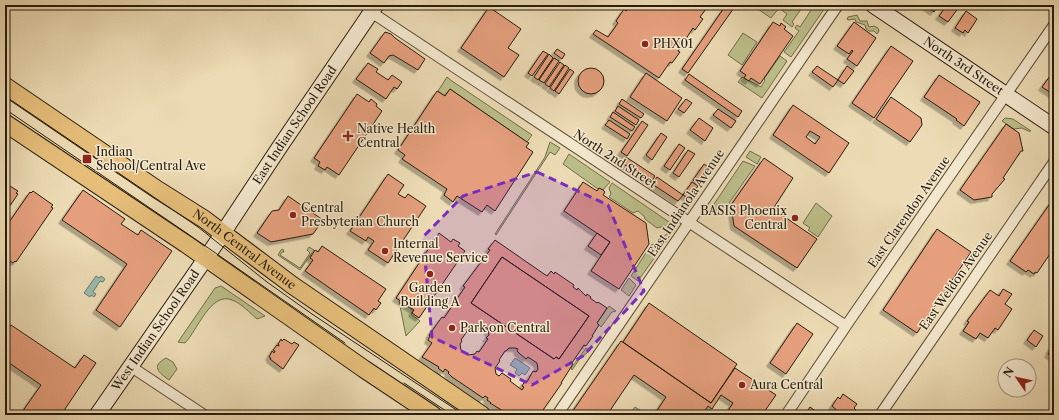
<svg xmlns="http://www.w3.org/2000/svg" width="1059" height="420" viewBox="0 0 1059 420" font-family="'Libre Caslon Text',serif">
<defs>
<filter id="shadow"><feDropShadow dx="-3.5" dy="3.5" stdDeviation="0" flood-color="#0004"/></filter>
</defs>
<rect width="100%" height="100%" fill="#ecdbb4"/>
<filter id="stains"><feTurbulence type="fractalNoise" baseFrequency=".005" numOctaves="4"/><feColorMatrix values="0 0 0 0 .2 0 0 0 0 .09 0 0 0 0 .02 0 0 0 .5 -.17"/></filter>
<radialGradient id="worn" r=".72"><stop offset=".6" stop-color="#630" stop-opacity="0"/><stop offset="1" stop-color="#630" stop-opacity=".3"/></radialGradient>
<!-- green -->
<path fill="#bcbf8a" stroke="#726e4b" d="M761,5H804L792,22L794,24L792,27L783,20L787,14L779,8L771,18L758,9Z
M811,5H827L791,57L784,52L799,31L795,28L797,25L800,27L813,7Z
M857,15L860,21H867L869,27L874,26L878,28L879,31L877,34L874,31H869L866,29L865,25L856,22L855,19L848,20L847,19L848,17Z
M743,33L757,42L742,65L728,55Z
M780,56L787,61L762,98L738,82L742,77L761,87L765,80L764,79Z
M447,77L452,81L532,135L527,142L450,89L445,96L438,91Z
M1005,118L1013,119L1031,131H1028L1022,128L1014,129L1002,121Z
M550,142L560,148L555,155L550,152L496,235L495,234L545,157Z
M750,151L761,157L757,164L746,157Z
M569,154L610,182L603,190L599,188L598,189L563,164Z
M743,161L755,166L727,206H720L713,215L708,213Z
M612,183L669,222L672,227L669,225L657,228L645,219L644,216L638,211L633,213L609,197L611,194L609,188Z
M816,203L832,216L818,237L808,230L810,228L803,223Z
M668,232L671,234L638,281L631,276L651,245L660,242Z
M309,247L314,250L300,270L278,255L281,250L283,249L284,252H282L280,255L300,268L310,253L307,250Z
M629,278L636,285L629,296L621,290Z
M221,286L265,316L257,319C250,313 241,303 232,300C211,291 197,331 185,343L178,342L215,288Z
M399,301L413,310L411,314L420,321L406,336Z
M609,306L616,311L612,312L601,327L597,323Z
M586,348L589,350L586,354L581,357L572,370L571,368Z
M166,358L173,362L177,369L169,380C158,372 151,366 166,358Z"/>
<!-- water -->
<path fill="#99bbaf" stroke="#6c7b6e" d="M96,276L99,278L101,276L105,279L103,282L100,281L93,292L96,294L94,297L91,295L90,297L84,293Z
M515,358L530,368L525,375L522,373L519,376L515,373L517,369L510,365Z
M635,407L643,412L641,415H629Z"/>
<!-- building -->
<path fill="#e59f7d" stroke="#281c0c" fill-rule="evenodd" filter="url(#shadow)" d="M630,5H709L700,17L703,19L695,30L693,28L678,51L680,52L675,59L672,63L670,62L659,78L593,34L596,30L608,37L618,23L616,21L624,9L626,11Z
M726,5H736L688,73L682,69Z
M924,5H934L937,7L934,12Z
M947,5H956L959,7L948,22L939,16Z
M489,7L521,29L508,48L519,55L504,77L461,48Z
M966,11L977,19L968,33L965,30L963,33L955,28Z
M773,22L780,26L781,23L786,27L784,29L793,36L760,84L751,78L749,81L744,78L746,75L740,71Z
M854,22L876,38L857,66L847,59L853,51L852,50L849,54L837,46Z
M385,32L391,34L395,38L425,59L418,70L393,55L389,56L384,63L370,53Z
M891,46L913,61L874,118L852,103Z
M557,49L565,54L562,59L554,53Z
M543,51L548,54L532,76L528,73Z
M549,54L553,58L538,80L534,77Z
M554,58L559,61L544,83L539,80Z
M560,62L564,65L549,87L545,84Z
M368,63L378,69L376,72L388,80L392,75L402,82L397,89L394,87L386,99L356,79Z
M565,65L569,68L554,91L550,88Z
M817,66L838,80L833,87L812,72Z
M847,66L854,71L844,84L838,80Z
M578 81a13 13 0 1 1 26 0a13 13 0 1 1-26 0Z
M570,69L574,72L559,94L555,91Z
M646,73L682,98L667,121L630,97Z
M689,74L742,111L738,117L685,80Z
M939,75L980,102L964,126L956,120L957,119L924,97Z
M1050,76L1054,78V95L1042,87Z
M450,89L527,142L529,143L526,147L533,152L495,211L487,205L482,212L457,196L453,202L444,195L447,189L402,159L405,155L398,150L437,91L445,96Z
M357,94L369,102L371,99L377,104L376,106L382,111L339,175L327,167L325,170L318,166L320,162L314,158Z
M891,97L921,118L922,125L910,142L876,119Z
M622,99L644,114L641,118L619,104Z
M686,99L692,103L684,113L678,109Z
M793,105L849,143L829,173L773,135ZM810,131L820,137L815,144L806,137Z
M618,106L639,120L636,125L615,111Z
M718,109L736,121L731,128L713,115Z
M613,112L635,127L632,131L610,117Z
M699,118L713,128L705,141L690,130Z
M609,120L630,134L627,139L605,125Z
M642,121L648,125L627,156L621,152Z
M1006,124L1019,133L1023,151H1021L1003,178L1005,179L992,194V197L974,200L960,190Z
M661,133L667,137L652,160L646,155Z
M679,144L685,148L670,170L664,166Z
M688,150L695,154L679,177L673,173Z
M626,157L655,176L651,182L622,163Z
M764,158L793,178L773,209L817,239L797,268L734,226L731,205Z
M704,164L710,168L699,184L693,180Z
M388,174L404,185L398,194L405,198L408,194L426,206L388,263L368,250L374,241L368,237L366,241L350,231Z
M657,177L683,195L678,201L652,184Z
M583,182L597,191L599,188L603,190L605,192L603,195L646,223L649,244L619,289L591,271L610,242L564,211Z
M692,182L698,186L689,199L683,195Z
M5,183L18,191L16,193L18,194L5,213Z
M83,190L125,219L121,224L138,235L141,230L172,251L120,327L96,310L127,264L62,220Z
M33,191L53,205L51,207L53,208L16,262L15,261L13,263L5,258V228L30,192L31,193Z
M288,196L323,220L313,234L271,242L257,233L272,211L279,210Z
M1051,202L1054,204V248L1037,273L1035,272L1034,274L1028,270L1026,272L1010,261Z
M937,229L971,252L917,333L883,310Z
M439,233L451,242L453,239L460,243L458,246L465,251L419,318L412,313L414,310L396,298Z
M597,233L610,242L601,255L588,246Z
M495,240L547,276L551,271L554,274L555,272L574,285L573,287L577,290L578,288L586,296L587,294L591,297L590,298L597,303L598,302L607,308L597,323L599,325L592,336H593L586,346L584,345L572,363L573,364L561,383H562L541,413H540L539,415H507L502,412L503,411L490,403H491L487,400L488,398L485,396L483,398L452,377L448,373L449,372L445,369L443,372L438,368L439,367L422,357L432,343L428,340L430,336L429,335L442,317L444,318L465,287L463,286L490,250L488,249ZM502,257L589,316L559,359L556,357L554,359L471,303ZM480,323L488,329L489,335L486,338L488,339L479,352L477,351L475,354L468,355L461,350L460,344L462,341L461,340L470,327H471L473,325ZM509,348H515L518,349L517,351L520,354L526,359L528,357L537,363L538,369L536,372L533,371L527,382L525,381L522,386L524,387L522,390L510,381L511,379L502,373L499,376L496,374L495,368L500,361L499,360L505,351H506Z
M322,246L386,289L378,301L381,303L376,310L374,308L369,315L305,271L313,260L310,258L315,250L318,252Z
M502,257L589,316L559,359L556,357L554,359L471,303Z
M5,266L8,268L7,270L8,271L5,276Z
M1003,289L1012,294L1005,304L1012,309L998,330L995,328L988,338L980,333L976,339L963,331L969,322L967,321L990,290L999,296Z
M649,303L737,364L711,403L623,342Z
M797,323L813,334L786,374L770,363Z
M11,325L75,368L84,355L96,363L61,415H20L41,385L5,360V334Z
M1034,330L1043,336L1036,347L1027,340Z
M281,339L282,341L284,339L292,344L294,342L299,345L283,369L270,359L271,358L269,357L272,351L274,353L275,351L273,350L277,345L279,346V345L278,344Z
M621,341L711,403L735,368L776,395L762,415H725L733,403L721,395L712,409L708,406L702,415H654L666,397L634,375L607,415H570Z
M1054,343V358L1048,354L1050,351H1049Z
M843,394L857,404L854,408L856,410L852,415H842L832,406L838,397L840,399Z
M810,407L821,415H808L806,413Z"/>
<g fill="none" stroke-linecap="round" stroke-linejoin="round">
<defs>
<path id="street" d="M371,12L846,326
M130,366L204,415
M557,415L838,5
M786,415L850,320L1054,25
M880,415L1054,162"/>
<g id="secondary">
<path id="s1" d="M873,5L1054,127"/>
<path id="s2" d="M97,415L217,242L279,148L376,5"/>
</g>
<g id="primary">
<path id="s3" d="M5,86L158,190L204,219L292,285L482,415"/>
<path d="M5,123L186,244L364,369L433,415"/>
</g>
</defs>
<!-- street casing -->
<use href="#street" stroke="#594c36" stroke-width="12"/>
<!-- secondary casing -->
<use href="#secondary" stroke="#281c0c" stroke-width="17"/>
<!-- primary casing -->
<use href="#primary" stroke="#281c0c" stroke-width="19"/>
<!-- street -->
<use href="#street" stroke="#f3e8ce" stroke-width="10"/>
<!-- secondary -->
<use href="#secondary" stroke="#f3e8ce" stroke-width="15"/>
<!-- primary -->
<use href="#primary" stroke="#e6be7a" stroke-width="17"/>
<!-- tram -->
<path stroke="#281c0c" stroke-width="1" d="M5,96L198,227L267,282L312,314L464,415
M5,109L204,245L345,343
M404,383L452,415"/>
</g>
<!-- marked area -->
<path fill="#7b2cbf" fill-opacity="0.2" stroke="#7b2cbf" stroke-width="3" stroke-dasharray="8 5" stroke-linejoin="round" d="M537,172L608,205L644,291L583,356L532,385L432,337L423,237L463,196Z"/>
<!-- markers -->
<g fill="#8f2418" stroke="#f3e8ce" stroke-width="1.5">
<circle cx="645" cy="44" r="4"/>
<path d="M346 130h4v4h4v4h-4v4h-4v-4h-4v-4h4z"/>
<rect x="82" y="154" width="10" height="10" rx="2"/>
<circle cx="293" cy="215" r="4"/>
<circle cx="795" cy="218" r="4"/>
<circle cx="385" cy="251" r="4"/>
<circle cx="430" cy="274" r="4"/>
<circle cx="452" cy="328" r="4"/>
<circle cx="742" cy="385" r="4"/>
</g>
<g text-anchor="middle" stroke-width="3" stroke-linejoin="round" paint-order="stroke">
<!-- poi labels -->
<g font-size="12" fill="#281c0c" stroke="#f3e8ce" text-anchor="start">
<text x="653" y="48">PHX01</text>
<text x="357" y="133">Native Health<tspan x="357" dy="14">Central</tspan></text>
<text x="96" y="156">Indian<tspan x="96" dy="14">School/Central Ave</tspan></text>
<text x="301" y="212">Central<tspan x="301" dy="14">Presbyterian Church</tspan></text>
<text x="787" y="215" text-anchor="end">BASIS Phoenix<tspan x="787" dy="14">Central</tspan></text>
<text x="393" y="248">Internal<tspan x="393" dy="14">Revenue Service</tspan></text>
<text x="430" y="292" text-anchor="middle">Garden<tspan x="430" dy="14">Building A</tspan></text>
<text x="460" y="332">Park on Central</text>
<text x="750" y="389">Aura Central</text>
</g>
<!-- street labels -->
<g font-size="12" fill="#281c0c" stroke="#f3e8ce">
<text dy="4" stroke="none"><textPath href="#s1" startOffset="109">North 3rd Street</textPath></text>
<text dy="4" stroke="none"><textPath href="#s2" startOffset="351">East Indian School Road</textPath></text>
<text transform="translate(615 159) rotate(33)" y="4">North 2nd Street</text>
<text transform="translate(686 203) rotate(-56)" y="4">East Indianola Avenue</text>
<text transform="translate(909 212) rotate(-55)" y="4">East Clarendon Avenue</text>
<text dy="4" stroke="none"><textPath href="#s3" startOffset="290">North Central Avenue</textPath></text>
<text transform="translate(956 281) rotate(-55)" y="4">East Weldon Avenue</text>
<text dy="4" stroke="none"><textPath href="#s2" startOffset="103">West Indian School Road</textPath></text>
</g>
</g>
<!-- margin -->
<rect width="1059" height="420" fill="none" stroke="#ecdbb4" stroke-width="20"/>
<rect x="6" y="6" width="1047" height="408" fill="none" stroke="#281c0c" stroke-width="2"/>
<rect x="10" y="10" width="1039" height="400" fill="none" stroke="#281c0c"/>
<!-- north arrow -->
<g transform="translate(1017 378) rotate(304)"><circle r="19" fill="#f3e8ce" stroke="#a29680"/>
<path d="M0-3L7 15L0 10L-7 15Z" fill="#8f2418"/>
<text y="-6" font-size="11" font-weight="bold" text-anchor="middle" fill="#281c0c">N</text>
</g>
<rect width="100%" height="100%" filter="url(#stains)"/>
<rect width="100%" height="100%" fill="url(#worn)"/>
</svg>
